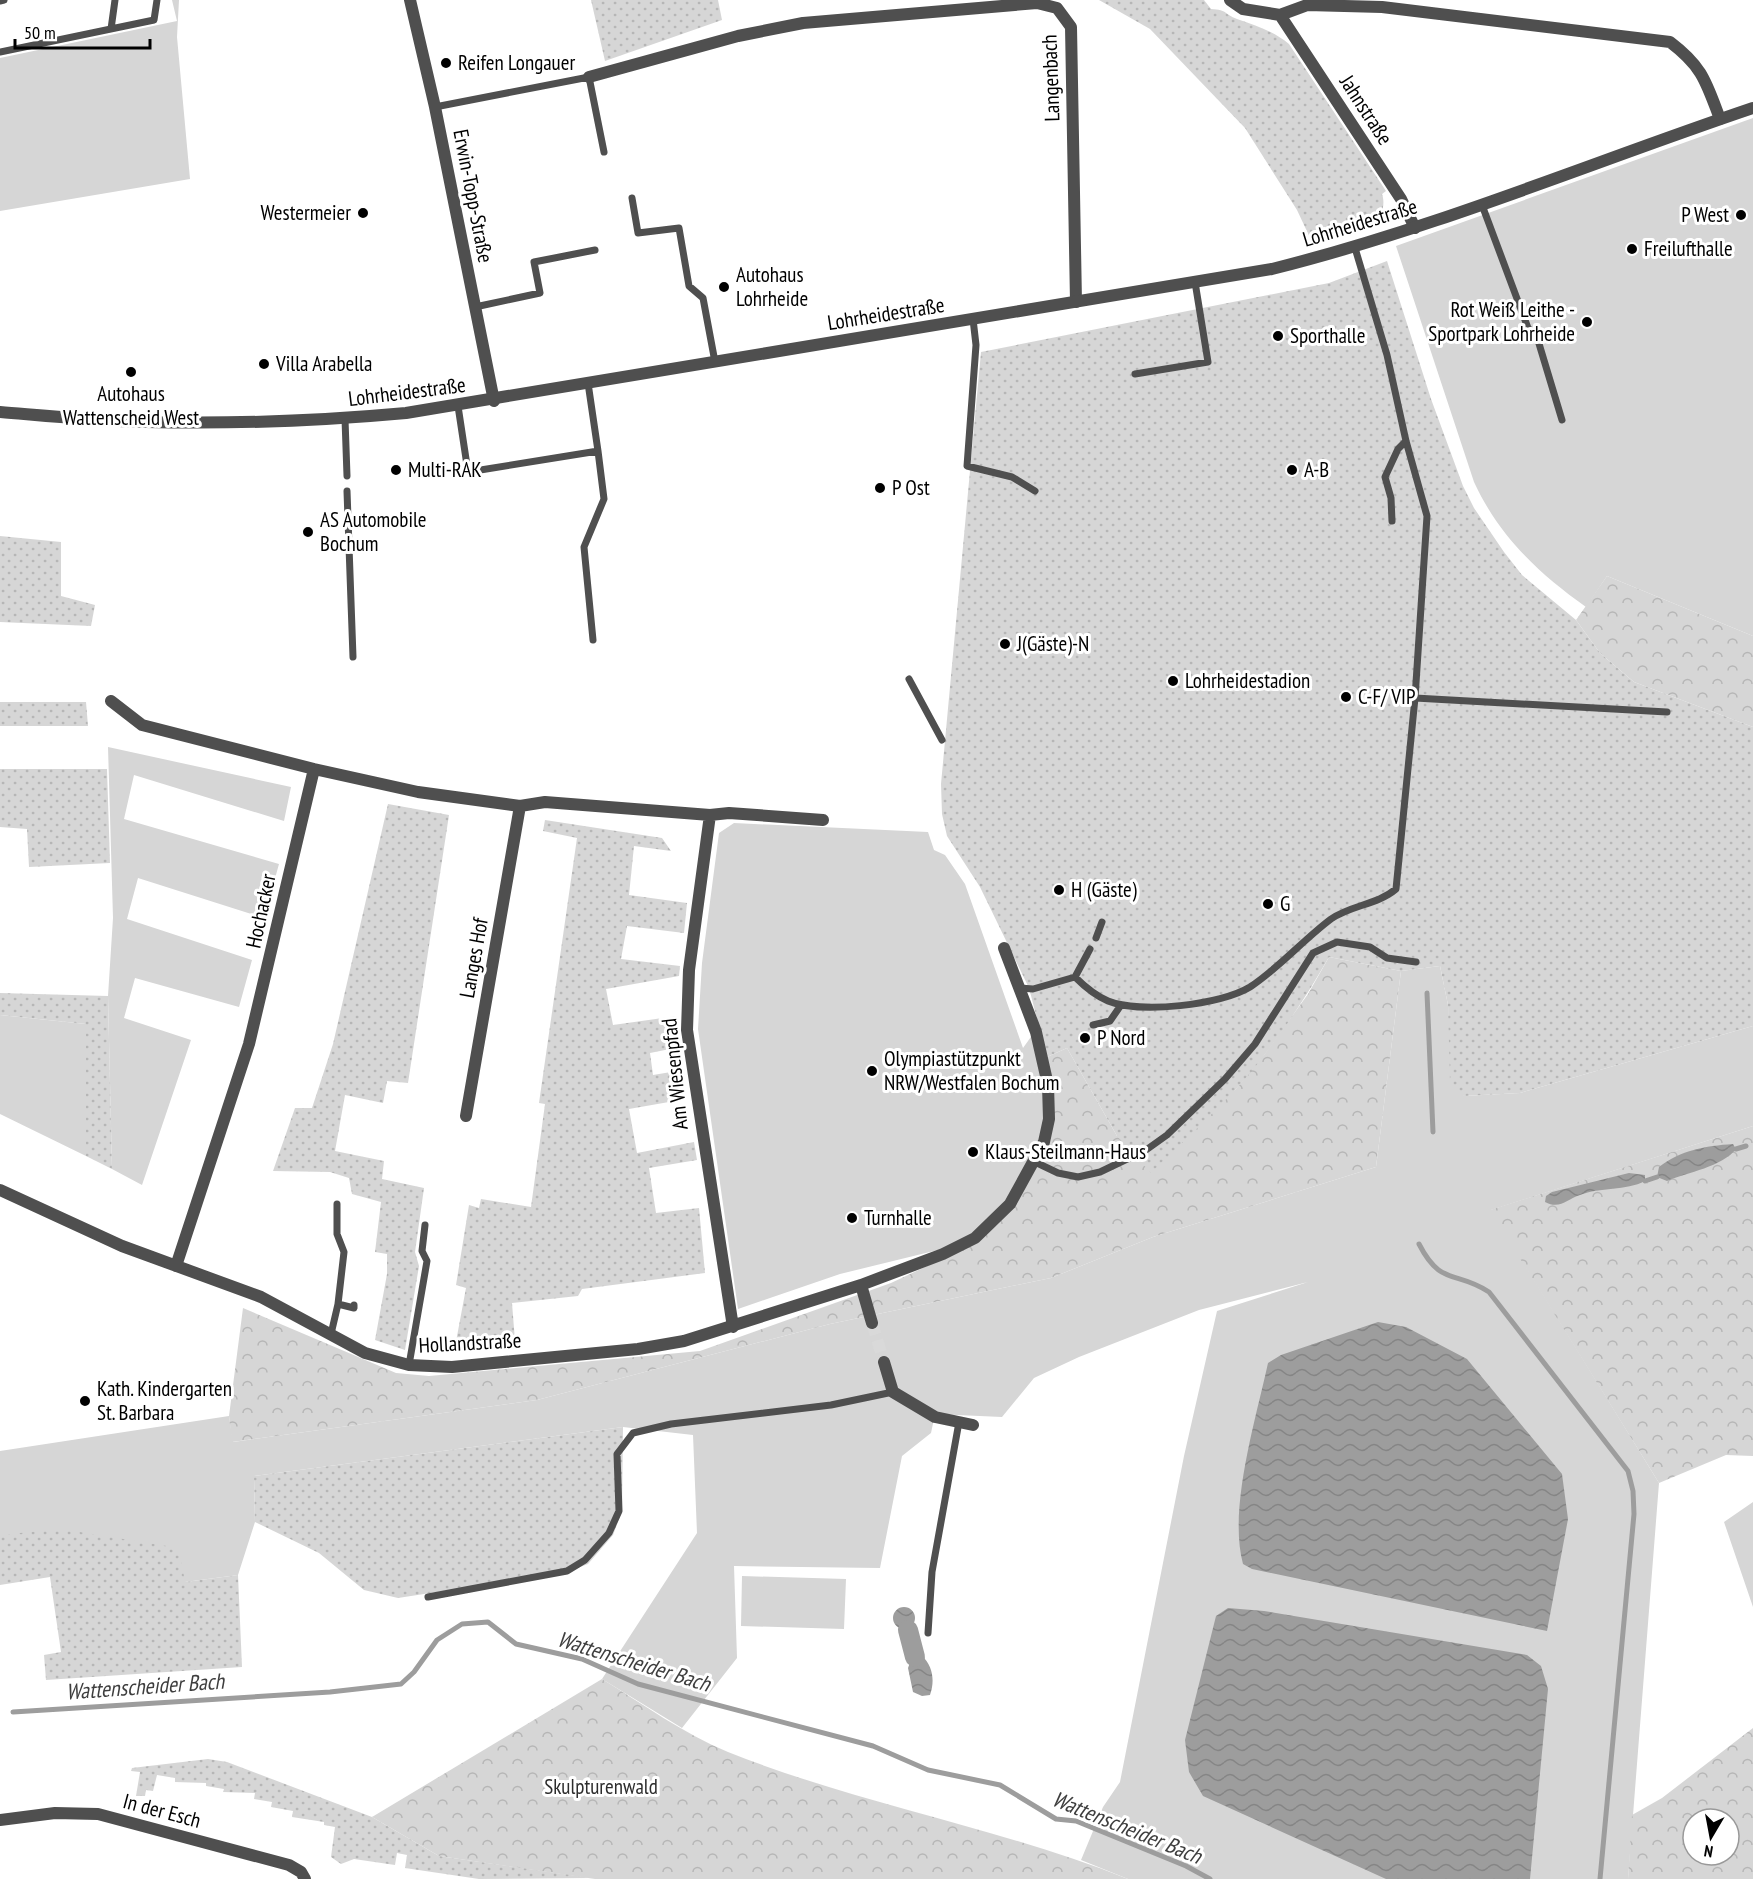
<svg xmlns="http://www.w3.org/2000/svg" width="1753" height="1879" viewBox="0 0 1753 1879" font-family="'PT Sans Narrow',sans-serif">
<defs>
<pattern id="forest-crowns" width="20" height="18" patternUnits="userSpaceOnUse" patternTransform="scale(1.5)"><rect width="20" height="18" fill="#d6d6d6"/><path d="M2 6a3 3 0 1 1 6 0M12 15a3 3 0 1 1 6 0" fill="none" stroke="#b6b6b6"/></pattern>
<pattern id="park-dots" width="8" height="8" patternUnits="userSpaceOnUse" patternTransform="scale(1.5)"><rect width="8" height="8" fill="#d6d6d6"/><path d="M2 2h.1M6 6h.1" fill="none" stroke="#b6b6b6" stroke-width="1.8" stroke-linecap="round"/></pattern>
<pattern id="water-waves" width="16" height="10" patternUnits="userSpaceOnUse" patternTransform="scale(1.5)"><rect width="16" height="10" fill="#9d9d9d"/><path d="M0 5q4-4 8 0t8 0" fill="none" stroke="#858585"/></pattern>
</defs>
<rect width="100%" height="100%" fill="#fff"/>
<!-- grass -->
<path fill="#d6d6d6" d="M172,0H179L177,37L190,179L0,211V58L177,21Z
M1753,118V636L1607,576L1586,607C1538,573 1499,536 1474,482L1396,246Z
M108,747L291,787L284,821L134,775L124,819L279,864L264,918L138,878L127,919L252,960L239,1007L135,978L124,1018L191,1040L142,1185L112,1169L108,996L113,918Z
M734,823L928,832L934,850L945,855L965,884L1023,1048L1033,1034L1045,1085L1044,1119L1040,1140L1006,1203L972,1234L942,1249L840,1274L738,1309L698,1029L702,963L719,833Z
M1440,966L1448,1005L1450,1032L1464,1096L1520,1093L1753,1026V1126L1491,1210L1659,1483L1628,1879H1128L1081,1860L1103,1807L1120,1782L1184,1456L1217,1311L1308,1282L1199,1310L1079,1357L1034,1378L1002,1417L935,1414L931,1433L902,1456L880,1568L734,1566L737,1658L682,1728L602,1679L697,1533L693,1435L623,1427L254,1476L255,1522L238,1575L185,1582L0,1535V1451L229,1416L233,1442L537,1400L830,1324L1051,1278L1153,1237L1376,1167L1401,971Z
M0,1015L86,1024V1156L0,1114Z
M1753,1502V1607L1724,1522Z
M742,1576L846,1579L844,1629L741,1626Z"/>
<!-- forest -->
<path fill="url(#forest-crowns)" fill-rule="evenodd" d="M1607,576L1753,636V727L1634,682L1600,653L1576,620Z
M1329,957L1401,971L1376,1167L1153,1237L1051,1278L830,1324L537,1400L232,1442L229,1416L243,1308L396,1373L429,1376L700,1351L891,1283L944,1258L996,1224L1048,1142L1047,1057L1067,1048L1117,1136L1235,1090L1264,1055L1308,994Z
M1753,1126V1456L1726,1455L1659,1483L1490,1210Z
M602,1679C643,1704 684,1734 728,1752C858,1804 998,1827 1128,1879H595L439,1856L372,1817Z
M1753,1728V1879H1628L1632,1815L1662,1798ZM1693,1819H1729V1855H1693Z"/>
<!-- park -->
<path fill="url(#park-dots)" d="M591,0H718L722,20L605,61Z
M1099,0H1204L1211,9C1228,10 1224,14 1237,19C1257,26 1273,31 1289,44L1386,191L1382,194C1386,206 1381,216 1373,226L1312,242L1297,210L1245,128L1150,29Z
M1387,261L1431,399L1463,486L1474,508L1504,552L1522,575L1576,620L1600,653L1634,682L1753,727V1026L1520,1093L1464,1096L1450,1083L1448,1005L1440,966L1401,971L1329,957C1302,1004 1272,1049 1236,1089C1209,1118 1179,1145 1151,1173L1117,1136L1067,1048L1047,1057L1029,988L980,887L947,836L942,814L941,784L981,352L1329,283Z
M0,536L61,542V596L95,605L91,626L0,622Z
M0,702H86L88,726H0Z
M0,769H107L110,863L29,867L27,829L0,827Z
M388,804L449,815L408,1083L387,1081L383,1103L345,1095L335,1151L384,1161L382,1179L424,1188L415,1252L419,1266L405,1350L375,1340L387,1274V1254L375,1252L381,1202L352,1194L349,1178L330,1172L273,1171L295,1108H312L333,1044Z
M545,820L662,838L671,851L634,846L629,895L687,903L684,933L627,926L621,959L680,966L679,976L606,989L613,1025L677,1016L680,1047L650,1053L653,1075L683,1070L686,1099L629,1109L637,1153L694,1142L697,1160L649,1168L656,1213L699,1208L705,1273L582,1289L578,1296L512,1303L515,1341L455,1347L466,1288L456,1285L469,1205L479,1208L481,1199L531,1207L545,1104L539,1103L577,838L543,831Z
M0,993L108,996L112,1169L86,1156V1024L0,1015Z
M623,1427L622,1511L613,1535L588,1564L567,1572L398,1598L364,1590L319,1553L255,1522L254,1476Z
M61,1529L179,1548L185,1582L238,1575L242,1667L46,1680L44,1655L61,1652L50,1577L0,1585V1535Z
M208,1759L227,1762L372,1817L439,1856L591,1878L479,1879L405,1868L407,1855L397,1853L395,1865L354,1859L341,1864L331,1857L335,1827L324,1825V1822L292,1817L293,1811L271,1807L272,1802L254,1799L255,1793L223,1792L224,1789L206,1786V1783L175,1782V1778L157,1775L153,1791L146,1790L145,1796H136L140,1772L131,1771L132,1768Z"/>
<!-- water -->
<path fill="url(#water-waves)" d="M1733,1144L1736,1149C1722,1167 1688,1172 1667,1181L1657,1177L1659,1167C1681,1150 1705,1146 1733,1144Z
M1629,1173L1645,1175V1181C1626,1191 1600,1187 1580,1195C1567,1199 1560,1210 1545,1202L1546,1196L1552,1192Z
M1378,1322L1406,1327L1467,1359L1562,1474L1568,1519L1547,1631L1252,1569L1243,1564C1228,1509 1256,1419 1268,1363L1281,1355Z
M893 1618a11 11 0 1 1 22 0a11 11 0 1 1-22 0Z
M1228,1608L1264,1611L1527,1655L1541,1666L1548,1689L1530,1879H1386L1203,1796L1189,1772L1185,1740L1216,1616Z
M922,1656C933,1666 935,1681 930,1695L922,1696L913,1692L908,1668L912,1657Z"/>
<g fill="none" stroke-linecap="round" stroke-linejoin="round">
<!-- stream -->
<path stroke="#9d9d9d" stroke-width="5" d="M1427,993L1433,1132
M1736,1149L1746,1146
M1645,1181L1657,1177
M1419,1244C1441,1287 1456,1270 1489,1292L1628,1471L1633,1491L1634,1514L1600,1879
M13,1712L330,1692L401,1684L414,1672L437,1640L462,1624L488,1622L516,1644L582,1659L638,1684L873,1746L928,1770L1000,1785L1056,1819L1076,1821L1186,1866L1210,1879"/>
<!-- canal -->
<path stroke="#9d9d9d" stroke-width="20" d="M908,1630L915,1657"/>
<!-- minor-tunnel -->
<path stroke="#d9d9d9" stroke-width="12" stroke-dasharray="12 6" stroke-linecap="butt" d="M872,1323L884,1362"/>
<!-- service -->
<path stroke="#4f4f4f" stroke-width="7" d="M0,1L4,0
M111,29L115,0
M0,52L154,20L157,0
M435,107L589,77L604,152
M632,198L638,233L679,228L689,286L703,298L715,362
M1482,205L1528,328L1537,337L1562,420
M475,307L540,293L534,262L595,250
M973,319L976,345L967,466L1012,477L1035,491
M1135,374L1208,362L1195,282
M458,406L468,472L598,451L588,383
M345,419L347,476
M347,491L353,657
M1392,521L1391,498L1385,477L1398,449L1406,441
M593,640L584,547L604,499L598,451
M909,679L942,740
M1415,698L1667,712
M1096,938L1102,922
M1075,977C1085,987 1094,995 1108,1001C1140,1014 1221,1005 1250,987C1279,968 1303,940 1331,919C1351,905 1377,905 1396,889L1415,698L1427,516L1406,441L1387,355L1355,248
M1020,988L1033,989L1075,977L1090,949
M1093,1025L1110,1021L1121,1005
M1035,1162L1058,1173L1078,1177L1100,1172L1146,1150L1167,1135L1225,1079L1255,1044L1313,953L1337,942L1370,947L1387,958L1416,962
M337,1204V1234L344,1252L338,1304
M331,1334L338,1304L354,1308V1305
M409,1365L427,1261L422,1251L425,1225
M428,1597L567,1571L585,1560L609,1533L619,1511L617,1454L633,1433L671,1424L831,1405L893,1392
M928,1633L932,1572L959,1422"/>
<!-- minor -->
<path stroke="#4f4f4f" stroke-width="12" d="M410,0L435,107L494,401
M1230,0L1243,9L1280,15L1401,199L1415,228
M1280,15L1307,5L1382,7L1670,42C1703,67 1706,82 1720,119
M589,77L738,36L803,23L1037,3L1057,8L1071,27L1076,302
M111,701L142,725L314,769L418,792L520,806L545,802L710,815L729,813L823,820
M710,815L689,970L687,1030L733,1327
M466,1116L520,806
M0,1190L122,1246L261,1297L365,1353L409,1365L452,1367L638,1349L684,1341L861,1285L943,1254L975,1238L1010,1204L1044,1142L1049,1119L1048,1085L1036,1032L1004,948
M176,1266L249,1044L314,769
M861,1285L872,1323
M884,1362L893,1392L935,1417L973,1425
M0,1820L55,1813L98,1814L289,1865L301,1872L305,1879"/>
<!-- tertiary -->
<path stroke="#4f4f4f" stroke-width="12" d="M0,412C48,416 97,421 146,422C233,424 319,421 406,413L1272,269C1436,228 1593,162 1753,108"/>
</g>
<!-- markers -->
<g fill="#000" stroke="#fff" stroke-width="2">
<circle cx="446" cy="63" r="6"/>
<circle cx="363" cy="213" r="6"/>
<circle cx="1741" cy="215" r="6"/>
<circle cx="1632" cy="249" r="6"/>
<circle cx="724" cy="287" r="6"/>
<circle cx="1587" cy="322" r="6"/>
<circle cx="1278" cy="336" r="6"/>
<circle cx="264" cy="364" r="6"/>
<circle cx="131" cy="372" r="6"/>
<circle cx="396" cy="470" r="6"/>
<circle cx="1292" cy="470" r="6"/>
<circle cx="880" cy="488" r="6"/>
<circle cx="308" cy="532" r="6"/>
<circle cx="1005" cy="644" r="6"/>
<circle cx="1173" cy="681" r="6"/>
<circle cx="1346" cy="697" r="6"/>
<circle cx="1059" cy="890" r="6"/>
<circle cx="1268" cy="904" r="6"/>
<circle cx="1085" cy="1038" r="6"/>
<circle cx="872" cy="1071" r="6"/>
<circle cx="973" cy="1152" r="6"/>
<circle cx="852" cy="1218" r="6"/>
<circle cx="85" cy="1401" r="6"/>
</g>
<g text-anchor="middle" stroke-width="6" stroke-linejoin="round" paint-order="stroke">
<!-- poi labels -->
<g font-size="21" fill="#000" stroke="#fff" text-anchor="start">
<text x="458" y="70">Reifen Longauer</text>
<text x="351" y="220" text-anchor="end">Westermeier</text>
<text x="1729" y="222" text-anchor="end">P West</text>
<text x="1644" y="256">Freilufthalle</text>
<text x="736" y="282">Autohaus<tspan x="736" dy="24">Lohrheide</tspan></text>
<text x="1575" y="317" text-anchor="end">Rot Weiß Leithe -<tspan x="1575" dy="24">Sportpark Lohrheide</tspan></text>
<text x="1290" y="343">Sporthalle</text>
<text x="276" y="371">Villa Arabella</text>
<text x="131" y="401" text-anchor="middle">Autohaus<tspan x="131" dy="24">Wattenscheid West</tspan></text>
<text x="408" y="477">Multi-RAK</text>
<text x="1304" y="477">A-B</text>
<text x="892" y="495">P Ost</text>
<text x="320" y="527">AS Automobile<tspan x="320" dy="24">Bochum</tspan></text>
<text x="1017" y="651">J(Gäste)-N</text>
<text x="1185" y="688">Lohrheidestadion</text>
<text x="1358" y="704">C-F/ VIP</text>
<text x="1071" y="897">H (Gäste)</text>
<text x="1280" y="911">G</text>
<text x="1097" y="1045">P Nord</text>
<text x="884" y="1066">Olympiastützpunkt<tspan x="884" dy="24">NRW/Westfalen Bochum</tspan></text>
<text x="985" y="1159">Klaus-Steilmann-Haus</text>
<text x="864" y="1225">Turnhalle</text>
<text x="97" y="1396">Kath. Kindergarten<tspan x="97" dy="24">St. Barbara</tspan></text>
</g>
<!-- street labels -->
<g font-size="21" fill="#000" stroke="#fff">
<text transform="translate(1051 78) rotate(-92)" y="7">Langenbach</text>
<text transform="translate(1366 110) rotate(57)" y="7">Jahnstraße</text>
<text transform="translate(473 196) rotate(79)" y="7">Erwin-Topp-Straße</text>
<text transform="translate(1360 223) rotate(-17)" y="7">Lohrheidestraße</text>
<text transform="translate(886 314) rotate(-9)" y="7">Lohrheidestraße</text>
<text transform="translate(407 392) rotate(-7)" y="7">Lohrheidestraße</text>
<text transform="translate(261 911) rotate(-78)" y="7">Hochacker</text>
<text transform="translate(474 958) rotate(-80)" y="7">Langes Hof</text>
<text transform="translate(675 1074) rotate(-96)" y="7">Am Wiesenpfad</text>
<text transform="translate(470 1343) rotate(-3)" y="7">Hollandstraße</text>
<text transform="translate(162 1811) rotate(15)" y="7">In der Esch</text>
</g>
<!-- park labels -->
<g font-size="21" fill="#2d2d2d" stroke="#fff">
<text x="601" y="1794">Skulpturenwald</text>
</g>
<!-- water labels -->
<g font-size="22" font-style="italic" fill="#3e3e3e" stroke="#fff">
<text transform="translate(634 1661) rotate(17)" y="8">Wattenscheider Bach</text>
<text transform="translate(145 1686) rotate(-4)" y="8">Wattenscheider Bach</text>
<text transform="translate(1127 1827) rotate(22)" y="8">Wattenscheider Bach</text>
</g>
</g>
<!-- north arrow -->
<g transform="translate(1711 1837) rotate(190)"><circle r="28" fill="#ffffff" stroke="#999999" stroke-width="1.5"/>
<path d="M0-4.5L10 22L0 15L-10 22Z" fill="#000000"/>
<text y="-9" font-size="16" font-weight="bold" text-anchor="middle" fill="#000000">N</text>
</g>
<!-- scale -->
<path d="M15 39v9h135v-9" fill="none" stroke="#000000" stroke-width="3"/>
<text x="24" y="39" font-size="18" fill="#000000" stroke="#ffffff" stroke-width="4.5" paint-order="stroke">50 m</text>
</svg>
